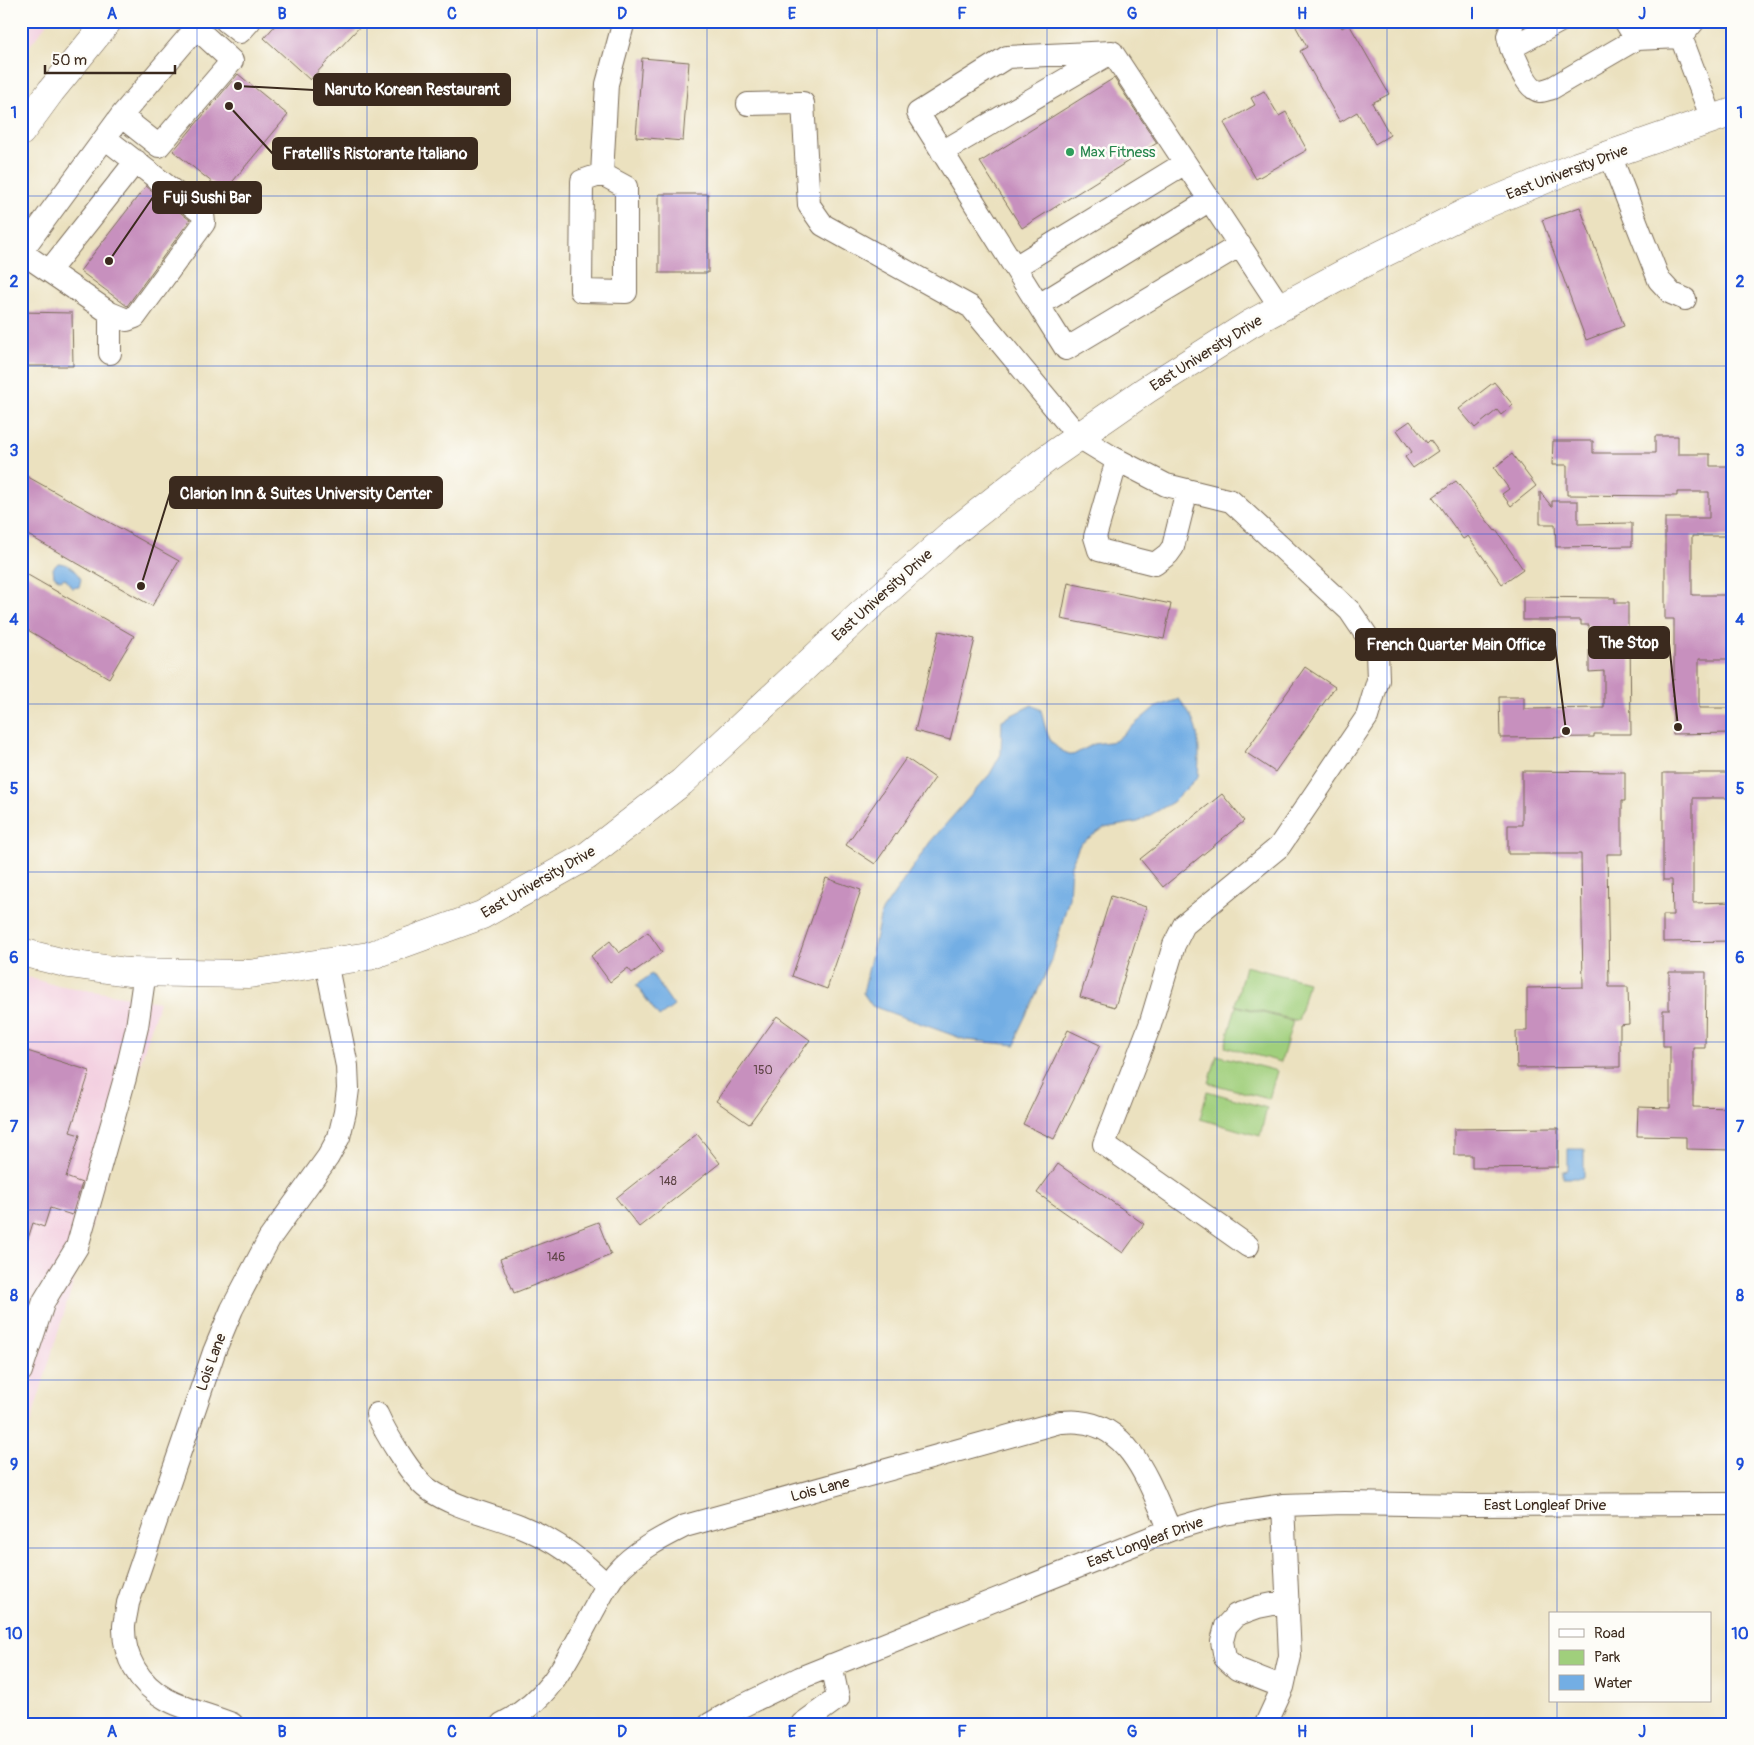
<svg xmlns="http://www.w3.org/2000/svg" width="1754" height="1745" viewBox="0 0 1754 1745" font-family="Pangolin,sans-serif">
<rect width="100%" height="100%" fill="#fdfcf7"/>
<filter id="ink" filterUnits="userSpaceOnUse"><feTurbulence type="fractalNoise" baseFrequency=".02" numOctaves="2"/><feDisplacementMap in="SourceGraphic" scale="10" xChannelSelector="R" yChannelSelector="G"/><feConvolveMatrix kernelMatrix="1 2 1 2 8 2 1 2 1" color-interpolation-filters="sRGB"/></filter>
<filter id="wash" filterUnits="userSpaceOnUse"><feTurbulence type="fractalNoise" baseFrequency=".0096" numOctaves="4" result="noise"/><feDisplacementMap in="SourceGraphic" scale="20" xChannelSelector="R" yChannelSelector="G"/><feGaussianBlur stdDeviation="1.12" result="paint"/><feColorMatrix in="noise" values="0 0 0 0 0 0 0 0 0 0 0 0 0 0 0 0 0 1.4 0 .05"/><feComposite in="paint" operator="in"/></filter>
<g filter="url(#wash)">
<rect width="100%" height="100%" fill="#ebe1bf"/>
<!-- built -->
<path fill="#f3cfe0" d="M21,21H49L21,57Z
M21,975L51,984L159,1002L21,1454Z"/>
<!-- green -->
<path fill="#a0cf7c" stroke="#6e7c4d" d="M1245,966L1308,982L1298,1021L1235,1005Z
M1236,1006L1293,1021L1281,1062L1225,1047Z
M1217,1055L1277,1071L1269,1099L1209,1083Z
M1207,1091L1267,1108L1260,1136L1200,1119Z"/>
<!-- water -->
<path fill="#73aee4" stroke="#576c81" d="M58,563C69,563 75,570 81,579L79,587L72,588L65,578L60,580L54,576L53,568Z
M1179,699C1201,726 1200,744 1198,777L1173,802L1138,822L1104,828L1080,844L1071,865L1069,898L1051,963L1018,1032L1016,1045L966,1040L872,1006L863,993L881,913L930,842L990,774L1001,754L1002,720L1032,705L1041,710C1046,732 1049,749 1073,755L1094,744L1115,741L1154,708Z
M652,974L674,1006L659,1017L636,985Z
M1568,1149H1584V1178H1563V1171L1568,1170Z"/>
<g id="blocks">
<!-- building -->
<path fill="#c790be" d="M279,21H365L310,80L264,38Z
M1305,21H1338L1342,28L1349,24L1389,94L1372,103L1390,135L1375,144L1357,112L1340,122L1300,51L1307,47L1296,27Z
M642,58L689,62L683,141L636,137Z
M238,74L288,115L224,192L173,151Z
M1114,78L1157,143L1022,228L980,162Z
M1264,91L1279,116L1286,112L1307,150L1256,179L1224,123L1255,105L1251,98Z
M146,186L190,220L127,306L80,271Z
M659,194H708V273H659Z
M1580,207L1624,326L1586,340L1542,220Z
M21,312L72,313L73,366H21Z
M1494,382L1513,405L1501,415L1497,410L1475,428L1459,409Z
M1410,421L1427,443L1430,440L1438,451L1413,468L1405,457L1412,452L1397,430Z
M1655,436H1678V454H1710V466H1733V536H1692V595H1733V659H1699V708H1733V733L1673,734L1672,680H1674V619H1665V518H1709V492H1677V496L1567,495V465H1552L1553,441H1593V453H1655Z
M1512,454L1536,486L1511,506L1502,494L1509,489L1494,468Z
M21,473L179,561L152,606L21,531Z
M1456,481L1495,531L1496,530L1523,569L1502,584L1468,536L1463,539L1433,497Z
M1540,492L1552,507V501H1578V524L1632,523V546L1556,547L1555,524H1540Z
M21,571L134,636L109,678L21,626Z
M1068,583L1171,604L1164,639L1061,619Z
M1523,597L1615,598V603H1628V634H1630L1631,734H1594V737L1500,738L1499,697H1524V709L1604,708V671L1589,672V625H1581V620H1523Z
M939,631L975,639L950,740L915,731Z
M1305,667L1335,687L1275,772L1245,752Z
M906,758L935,778L875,864L846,845Z
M1522,771L1625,772V801H1622V854H1607L1609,987H1628L1629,1024L1620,1025V1067L1517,1068L1516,1031H1527V988L1583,987L1581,854H1508V825H1522Z
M1663,773H1733V798H1693V903L1733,902V941L1663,942V915H1673L1672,880H1663Z
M1222,794L1244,821L1163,887L1140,859Z
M826,878L861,890L827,989L792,976Z
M1111,896L1146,907L1115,1007L1080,997Z
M648,932L662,952L632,973L628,968L610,982L591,956L610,941L619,953Z
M1669,972H1706L1705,1048H1693V1107L1733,1108V1150L1686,1149V1137L1637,1136L1638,1107L1670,1108V1046H1663V1010H1669Z
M777,1016L810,1040L749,1124L716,1101Z
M1068,1030L1100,1045L1054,1139L1023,1124Z
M21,1049L90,1071L70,1132L80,1135L66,1177L82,1183L72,1215L50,1208L44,1227L33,1223L24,1251H21Z
M1558,1128V1167L1472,1168V1155H1454V1129Z
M697,1134L720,1163L639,1227L616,1198Z
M1058,1164L1144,1224L1123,1253L1037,1193Z
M598,1222L611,1255L514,1293L500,1259Z"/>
</g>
</g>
<g filter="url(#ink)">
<use href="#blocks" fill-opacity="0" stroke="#796a56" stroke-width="1"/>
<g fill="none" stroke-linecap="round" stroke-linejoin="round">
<defs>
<path id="minor" d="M226,21L240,32L250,21
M1560,21L1511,48C1516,59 1526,89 1540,91C1543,91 1548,89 1552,88L1636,39L1681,37
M1625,21L1636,39
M1694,21L1681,37L1712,119
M1511,48L1508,36L1512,26
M1112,52L1007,57L918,113L1066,349L1240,245
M1112,52L1281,308
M748,104L803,103L809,205L823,225L971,307L1079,437L1110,456L1166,485L1231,501L1350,611L1377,651L1378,680L1367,717L1279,847L1184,925L1174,945L1150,1025L1104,1144L1248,1246
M121,116L159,146L232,61L196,28
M105,138L203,214L204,223L135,317L127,320L110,313
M942,152L1109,54
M1610,155L1659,280L1671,293L1685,299
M602,174L626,187V292L581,291L582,181Z
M602,174L607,84L624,21
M21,252L121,116L202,21
M21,252L110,313V353
M1015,267L1185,163
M49,271L136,161
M1039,305L1210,200
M1117,460L1095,537L1099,550L1155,564L1168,554L1173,547L1187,490
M21,1371L44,1301L77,1247L125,1078L137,1027L145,972
M377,1414C385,1432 412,1478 428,1489C455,1508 489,1514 520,1526C553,1539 582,1560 607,1586
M1283,1687L1237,1669L1225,1658L1222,1641L1226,1626L1236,1615L1258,1607L1288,1601
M232,1724C212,1716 184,1709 166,1699C139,1684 123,1657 124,1626C125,1618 127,1610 128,1603L214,1352L232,1309L269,1239L328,1157L339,1137L345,1112L348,1089L347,1066L326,962
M502,1724C552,1698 567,1660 592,1613C600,1599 606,1585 616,1573C634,1552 661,1538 685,1526L1060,1422C1066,1422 1073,1421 1079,1422C1133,1426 1151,1489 1170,1530
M710,1724L736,1709L800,1678L1170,1530L1224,1514L1283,1505L1344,1503L1468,1505L1733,1504
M802,1724L838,1698L831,1665
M1266,1724L1283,1687L1290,1656L1283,1505"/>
<path id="major" d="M21,132L51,91L108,21
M21,952L69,964L128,972L249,974L369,956L482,915L587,856L682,782L859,616L950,535L1045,460L1146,390L1250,324L1356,267L1465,213L1577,166L1733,112"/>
</defs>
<!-- minor casing -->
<use href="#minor" stroke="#796a56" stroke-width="24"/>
<!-- major casing -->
<use href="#major" stroke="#796a56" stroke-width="29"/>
<!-- minor -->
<use href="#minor" stroke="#fff" stroke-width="22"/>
<!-- major -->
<use href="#major" stroke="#fff" stroke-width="28"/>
</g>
</g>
<!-- grid -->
<path fill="none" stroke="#1d4ed8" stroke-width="1" stroke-opacity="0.55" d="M197,21V1724M367,21V1724M537,21V1724M707,21V1724M877,21V1724M1047,21V1724M1217,21V1724M1387,21V1724M1557,21V1614M21,196H1733M21,366H1733M21,534H1733M21,704H1733M21,872H1733M21,1042H1733M21,1210H1733M21,1380H1733M21,1548H1733M1557,1701V1724"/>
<!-- markers -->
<circle fill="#2e9e5b" stroke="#fdfcf7" stroke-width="2" cx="1070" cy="152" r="5"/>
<g text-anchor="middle" stroke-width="5" stroke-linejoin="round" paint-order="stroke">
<!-- number labels -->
<g font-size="12" fill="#5e4446">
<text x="763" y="1074">150</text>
<text x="668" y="1185">148</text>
<text x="556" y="1261">146</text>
</g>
<!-- leisure labels -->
<g font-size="15" fill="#27864d" stroke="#fdfcf7" text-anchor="start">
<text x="1080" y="157">Max Fitness</text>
</g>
<!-- street labels -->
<g font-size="15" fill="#3b2a1e" stroke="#fdfcf7">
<text transform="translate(1567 172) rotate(-21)" y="5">East University Drive</text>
<text transform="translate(1206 353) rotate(-32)" y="5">East University Drive</text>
<text transform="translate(882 595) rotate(-42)" y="5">East University Drive</text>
<text transform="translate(538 882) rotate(-30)" y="5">East University Drive</text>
<text transform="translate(211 1362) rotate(-70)" y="5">Lois Lane</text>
<text transform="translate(820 1489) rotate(-15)" y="5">Lois Lane</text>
<text x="1545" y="1510">East Longleaf Drive</text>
<text transform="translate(1145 1542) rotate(-20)" y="5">East Longleaf Drive</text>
</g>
</g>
<!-- callouts -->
<path fill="none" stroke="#3b2a1e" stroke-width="2" d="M238 86L314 90M229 106L273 154M109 261L153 197M141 586L170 493M1678 727L1669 643M1566 731L1555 645"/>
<g fill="#3b2a1e" stroke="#fdfcf7" stroke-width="2">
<circle cx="238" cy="86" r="5"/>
<circle cx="229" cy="106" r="5"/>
<circle cx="109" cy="261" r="5"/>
<circle cx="141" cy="586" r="5"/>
<circle cx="1678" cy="727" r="5"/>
<circle cx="1566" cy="731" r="5"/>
</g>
<g fill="#3b2a1e" stroke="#3b2a1e" stroke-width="2">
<rect x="314" y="74" width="196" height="31" rx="5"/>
<rect x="273" y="138" width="204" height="31" rx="5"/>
<rect x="153" y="182" width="108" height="31" rx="5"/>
<rect x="170" y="477" width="272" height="31" rx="5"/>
<rect x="1589" y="627" width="80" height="31" rx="5"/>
<rect x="1356" y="629" width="199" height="31" rx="5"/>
</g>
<g font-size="16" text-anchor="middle" font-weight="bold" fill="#fff">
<text x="412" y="95">Naruto Korean Restaurant</text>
<text x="375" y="159">Fratelli's Ristorante Italiano</text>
<text x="207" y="203">Fuji Sushi Bar</text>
<text x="306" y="499">Clarion Inn &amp; Suites University Center</text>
<text x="1629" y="648">The Stop</text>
<text x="1456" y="650">French Quarter Main Office</text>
</g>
<!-- margin -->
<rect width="1754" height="1745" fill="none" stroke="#fdfcf7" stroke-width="55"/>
<!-- legend -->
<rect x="1549" y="1612" width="162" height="90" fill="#fdfcf7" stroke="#afa8a0"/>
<rect x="1559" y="1629" width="25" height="8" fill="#ffffff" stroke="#afa8a0"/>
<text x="1594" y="1638" font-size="15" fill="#3b2a1e">Road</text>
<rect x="1559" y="1650" width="25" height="15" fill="#a0cf7c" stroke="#afa8a0"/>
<text x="1594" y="1662" font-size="15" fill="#3b2a1e">Park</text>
<rect x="1559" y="1675" width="25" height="15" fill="#73aee4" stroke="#afa8a0"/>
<text x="1594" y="1688" font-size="15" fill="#3b2a1e">Water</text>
<!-- scale -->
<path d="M45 65v8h130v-8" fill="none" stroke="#3b2a1e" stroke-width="2.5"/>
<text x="52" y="65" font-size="15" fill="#3b2a1e" stroke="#fdfcf7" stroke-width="4" paint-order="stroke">50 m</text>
<rect x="28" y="28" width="1698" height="1690" fill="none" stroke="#1d4ed8" stroke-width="2"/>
<g font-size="16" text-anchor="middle" font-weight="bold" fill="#1d4ed8">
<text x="112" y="19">A</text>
<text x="282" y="19">B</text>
<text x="452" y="19">C</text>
<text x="622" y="19">D</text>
<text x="792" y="19">E</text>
<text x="962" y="19">F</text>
<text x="1132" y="19">G</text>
<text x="1302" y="19">H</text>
<text x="1472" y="19">I</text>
<text x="1642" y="19">J</text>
<text x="14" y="118">1</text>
<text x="1740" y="118">1</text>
<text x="14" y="287">2</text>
<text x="1740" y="287">2</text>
<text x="14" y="456">3</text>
<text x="1740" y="456">3</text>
<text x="14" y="625">4</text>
<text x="1740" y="625">4</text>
<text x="14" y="794">5</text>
<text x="1740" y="794">5</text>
<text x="14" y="963">6</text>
<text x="1740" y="963">6</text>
<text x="14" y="1132">7</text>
<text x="1740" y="1132">7</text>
<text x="14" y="1301">8</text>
<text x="1740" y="1301">8</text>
<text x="14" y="1470">9</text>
<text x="1740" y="1470">9</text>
<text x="14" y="1639">10</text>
<text x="1740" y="1639">10</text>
<text x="112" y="1737">A</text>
<text x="282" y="1737">B</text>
<text x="452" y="1737">C</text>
<text x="622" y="1737">D</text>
<text x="792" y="1737">E</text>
<text x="962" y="1737">F</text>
<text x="1132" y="1737">G</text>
<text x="1302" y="1737">H</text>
<text x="1472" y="1737">I</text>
<text x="1642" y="1737">J</text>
</g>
</svg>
